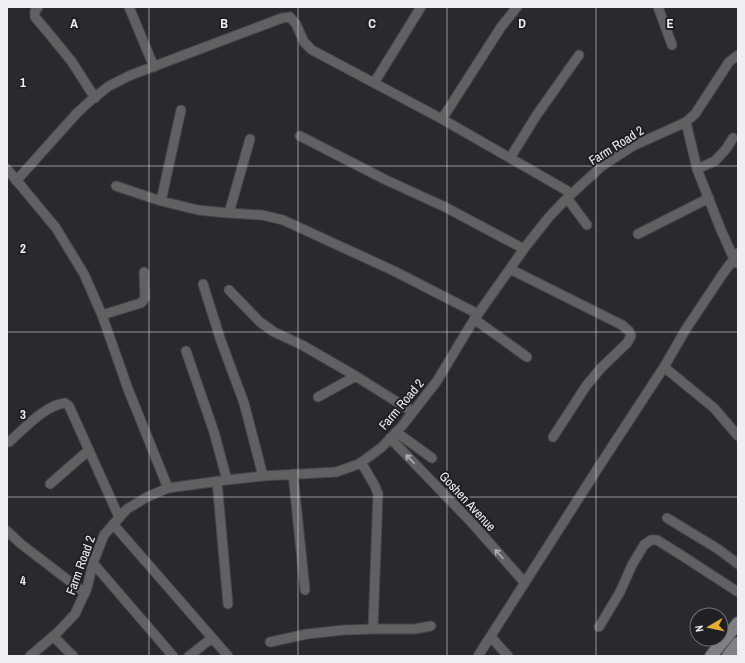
<svg xmlns="http://www.w3.org/2000/svg" width="745" height="663" viewBox="0 0 745 663" font-family="'Archivo Narrow',sans-serif">
<rect width="100%" height="100%" fill="#282a2e"/>
<g fill="none" stroke-linecap="round" stroke-linejoin="round">
<defs>
<path id="street" d="M38,7L35,11V17L51,36L72,62L95,98
M129,7L154,67
M658,7L672,45
M374,83L421,7
M442,119L501,27L517,7
M686,122L697,169L721,230L734,259L737,263
M300,136L386,180L445,207L524,249
M510,158L536,116L579,55
M7,169L56,228L84,274L102,315L128,389L168,488
M697,169L715,161L726,149L733,138
M16,181L77,113L90,101L109,86L131,75L282,18L290,17L296,24L304,42L312,50L442,119L571,193
M116,186L161,201L198,210L227,213H229L262,215L283,220L394,271L478,314
M567,198L587,225
M161,201L181,110
M229,213L250,139
M638,234L709,198
M510,269L622,325L629,331L631,336L627,343L601,368L586,386L553,437
M203,284L221,341L244,403L263,476
M229,290L260,322L274,332L302,345L354,375L413,412
M102,315L141,303L145,298L144,272
M474,319L527,357
M186,351L214,432L227,480
M664,367L714,408L738,436
M318,397L356,376
M396,432L432,458
M390,438L472,523L525,583
M9,442C24,429 45,405 65,403L69,406L119,517
M361,462L375,486L378,494L373,629
M293,474L305,590
M217,481L228,604
M50,484L89,450
M667,518L718,549L738,564
M113,524L228,656
M7,531L21,544L85,593
M93,563L173,656
M599,627L620,592L632,565L644,545L651,540H657L681,555L738,592
M53,636L73,656
M491,637L508,656
M270,642L307,634L344,630L373,629H415L431,626
M30,656L56,634L75,614L87,588L93,563L104,535L127,509L147,497L168,488L227,480L263,476L336,472L359,464L382,447L402,426L437,381L470,326L478,314L526,246L549,217L567,198L602,166L633,146L686,122L695,114L729,62L738,55
M189,656L212,638
M478,656L598,468L664,367L686,329L722,275L738,253"/>
<path id="secondary" d="M711,656L738,623
M728,656L738,643"/>
</defs>
<!-- street casing -->
<use href="#street" stroke="#444649" stroke-width="11"/>
<!-- secondary casing -->
<use href="#secondary" stroke="#444649" stroke-width="14"/>
<!-- street -->
<use href="#street" stroke="#606163" stroke-width="9"/>
<!-- secondary -->
<use href="#secondary" stroke="#7e8083" stroke-width="12"/>
</g>
<!-- one-way arrows -->
<defs><path id="oneway-shaft" d="M-6 0H5M1.5-3L5.5 0L1.5 3" fill="none" stroke-width="1.6" stroke-linecap="round" stroke-linejoin="round"/></defs>
<g stroke="#aeafb2">
<use href="#oneway-shaft" transform="translate(410 459) rotate(-134)"/>
<use href="#oneway-shaft" transform="translate(499 554) rotate(-132)"/>
</g>
<!-- grid -->
<path fill="none" stroke="#edeff2" stroke-width="1" stroke-opacity="0.55" d="M149,7V656M298,7V656M447,7V656M596,7V656M7,166H738M7,332H738M7,497H738"/>
<g text-anchor="middle" stroke-width="4" stroke-linejoin="round" paint-order="stroke">
<!-- street labels -->
<g font-size="13" fill="#edeff2" stroke="#1e2024">
<text transform="translate(616 145) rotate(-32)" y="5">Farm Road 2</text>
<text transform="translate(401 404) rotate(-50)" y="5">Farm Road 2</text>
<text transform="translate(468 501) rotate(47)" y="5">Goshen Avenue</text>
<text transform="translate(80 565) rotate(-70)" y="5">Farm Road 2</text>
</g>
</g>
<g font-size="13" text-anchor="middle" font-weight="bold" fill="#edeff2" stroke="#1e2024" stroke-width="4" stroke-linejoin="round" paint-order="stroke">
<text x="74" y="28">A</text>
<text x="224" y="28">B</text>
<text x="372" y="28">C</text>
<text x="522" y="28">D</text>
<text x="670" y="28">E</text>
<text x="23" y="87">1</text>
<text x="23" y="253">2</text>
<text x="23" y="419">3</text>
<text x="23" y="585">4</text>
</g>
<!-- border -->
<rect width="745" height="663" fill="none" stroke="#edeff2" stroke-width="16"/>
<!-- north arrow -->
<g transform="translate(709 627) rotate(261)"><circle r="19" fill="#1e2024" stroke="#717376"/>
<path d="M0-3L7 15L0 10L-7 15Z" fill="#e6ac36"/>
<text y="-6" font-size="11" font-weight="bold" text-anchor="middle" fill="#edeff2">N</text>
</g>
</svg>
